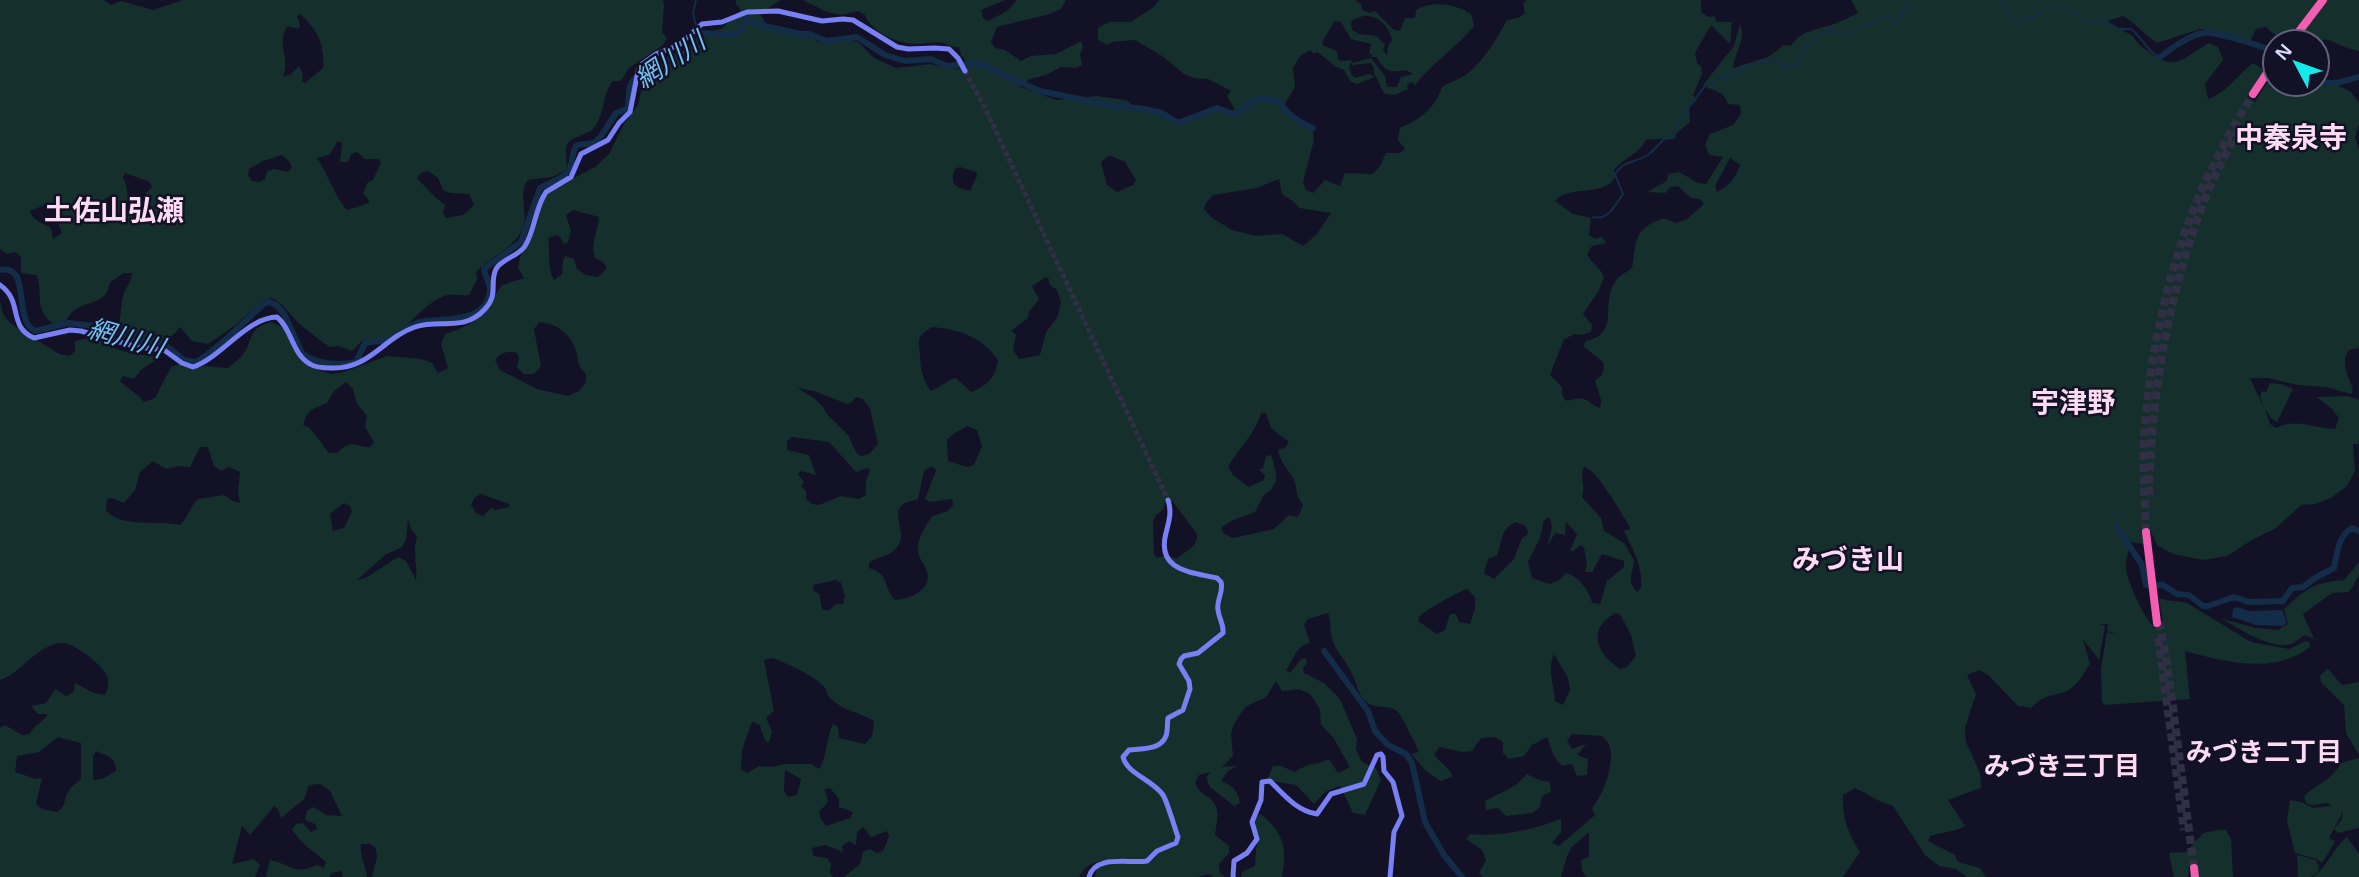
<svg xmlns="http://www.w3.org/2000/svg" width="2359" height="877" viewBox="0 0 2359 877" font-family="Helvetica,'Noto Sans JP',sans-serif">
<rect width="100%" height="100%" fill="#131126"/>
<!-- green -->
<path fill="#152f2c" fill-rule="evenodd" d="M0,0H104L111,5L121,1L153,10L183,0H663L664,5L662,32L667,38L663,45L629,68L621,81H613C602,94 605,114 594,128C587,136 569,136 566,147C565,154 568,163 566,170L552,177L528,180C518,193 527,209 524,224C518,247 490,257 476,272L477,280L469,295C460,296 449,293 442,297C412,310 403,346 363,340L352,351L338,346L330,347C320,341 311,333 302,326C291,317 284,304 272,298L264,300L233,327L208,344L192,341L180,327C167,347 134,346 118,330C120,320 121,311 122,301C123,290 131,284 132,273H124L110,282C107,302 94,300 78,308C65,314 71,325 52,323C34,309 43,293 37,275L21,273V257L15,252L7,254L0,249ZM300,14C317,29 325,44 323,68L305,83L302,81L303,74L299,66L290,75L283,76C291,56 275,45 288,26L298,29L300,26L297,16ZM338,141L342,143L340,162H348L351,154L357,152L365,159H378L381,162L373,180L367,183L363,194L368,199L369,203L347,210C334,196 328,174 317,158L329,155ZM282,155L289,161L292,167L288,172L274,169L267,171L265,179L260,182L252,181L248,175L249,169L263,161ZM428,171L438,178L443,190L450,193L469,194L474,205L463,215L446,218L443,213L445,205L435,197L417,178L421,173ZM125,173L150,182L152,187L135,204L129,202L126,185L123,177ZM113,194L117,197V202L107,216L104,213L95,212L93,206ZM47,204L54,206L58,212L56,218L62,233L53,239L51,228C43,223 33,221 30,211Z
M736,0H781L765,10H758L766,24L809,36L819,42L847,38L858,42L874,58L896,68L931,64L942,67L962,69L970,66L961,55L959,47C952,48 950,45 944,43C935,41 925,44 916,44C898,44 871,32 865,15L858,11L842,15L827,12L803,0H1005L981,10L983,18L988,21L1007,11L1017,0H1066L1061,9L1050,14L997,27L991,42L995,48L1005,50L1021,61L1031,56L1056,54L1081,41L1083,47L1080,54L1082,65L1076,68L1061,67L1046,75L1030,79L1019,86L1056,100L1097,96L1126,100L1135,107L1143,108L1159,114L1181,125C1201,112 1212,110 1235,110L1227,96L1231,91L1208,79L1194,78L1184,74L1162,56L1135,40L1112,42L1107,45L1098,40V28L1109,22H1131C1141,14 1154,10 1159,0H1355L1361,4L1362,10L1370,13L1375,11L1394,30L1400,31L1405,18H1415L1416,10C1432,0 1456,4 1471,14L1474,26C1456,48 1432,63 1414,86V82L1407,84L1408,89L1395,95L1385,94C1380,88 1379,80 1374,74V68L1371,63L1352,65V63L1371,58L1385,76L1387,87H1397L1401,77L1413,74L1406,70C1392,73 1384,72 1377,57H1371L1373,54H1369L1371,44L1351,39L1341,22L1335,21L1323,40L1322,45L1337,51L1338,59L1341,61L1353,60L1349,67L1351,74L1355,78L1368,74L1375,77L1357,84L1350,81L1344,70C1332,67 1327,57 1316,52L1314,54L1310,50L1300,56L1293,68L1295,87L1285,104L1292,113L1312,126L1314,140L1303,182L1306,190L1313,193L1325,180L1340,186L1345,173L1373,174L1380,166L1386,153H1400L1405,149L1398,140L1400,128C1421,119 1435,108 1442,87C1450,82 1460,79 1467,74C1485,59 1496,40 1507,20L1518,18L1525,13L1523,3L1527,0H1701V12L1708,17L1714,16L1717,22H1732L1730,44L1711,25L1695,53L1697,63L1701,66L1702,74L1693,95L1697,101L1689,105L1690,122L1671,138L1646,140C1640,153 1624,158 1614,170L1615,178C1601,198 1570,184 1555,201L1573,214L1591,218L1589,235L1595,239L1602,237L1606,243L1592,246L1587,254C1592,264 1600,267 1604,277L1598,292L1583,314L1592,325L1591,332L1581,335L1575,334L1564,339L1550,375L1562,387C1562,410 1572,396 1583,399C1589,400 1593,406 1600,408L1601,400L1595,381C1603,375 1605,372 1603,362L1583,346L1586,341C1621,333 1600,305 1615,282C1619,275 1626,273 1632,268C1637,239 1633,229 1664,218L1676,223L1686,220L1704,204L1700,199L1691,198L1678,186L1671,187L1665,193L1647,192L1667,181L1668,174L1679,172L1698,183L1706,184L1723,157L1709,155L1705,145L1710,134L1733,125L1741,114L1740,105L1728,104C1724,90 1714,92 1703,85L1734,46L1740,24C1747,40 1734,52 1733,68L1768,57L1784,45L1791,46C1800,31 1815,30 1831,25C1840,22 1849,17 1858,13L1851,0H2359V51C2347,49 2337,43 2325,39L2317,44V42C2295,42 2282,43 2266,27L2256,29L2250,41L2200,29L2157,43C2144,35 2136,23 2123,16L2108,21C2115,29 2123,30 2131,35C2135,38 2138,44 2142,47C2177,73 2176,62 2209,43L2218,47L2223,60L2205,84L2208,99C2226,93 2238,75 2253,63L2264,70L2247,96L2255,102L2274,72L2275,84H2320L2331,82L2351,92L2359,103V124L2355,137L2359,150V348L2349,350C2340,364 2348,375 2353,389L2351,394L2326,387L2298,385L2268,378H2250L2264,408L2260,397L2262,391L2266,392L2270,383L2281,384L2293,389L2277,422L2271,418L2265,409L2270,424L2276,428C2298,418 2311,428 2335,429L2339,418L2332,409L2317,397L2347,396L2359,400V444H2353L2355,471L2347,486L2331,498L2315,504L2301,505L2276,528L2252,540L2227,556L2203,560L2173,554L2158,546L2150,530L2145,531L2144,544L2131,542C2129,550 2125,561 2126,569C2128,583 2143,615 2152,625L2163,623L2159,598C2169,602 2177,600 2187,603L2251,642L2289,649L2306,641L2309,642L2310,647C2274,675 2225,662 2185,651L2190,699L2105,705L2102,702L2101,669L2107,632L2122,635L2107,631L2108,624H2100L2105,626L2099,660L2083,639L2090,664C2084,673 2077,686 2067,691C2050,698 2047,692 2031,708L2018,706L1988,675L1979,670L1967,675L1976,694L1965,728L1966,742L1980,773L1981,788L1948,800L1965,826C1955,832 1942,832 1930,836L1928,841L1955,855L1958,862L1980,868L1986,877H1967L1956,869L1939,866L1925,855L1893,806C1878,802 1868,794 1855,788L1843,795C1842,818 1848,833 1860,852L1843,877H1586L1582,871L1581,860L1589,857V832L1572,847L1567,856L1561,877H1483L1479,873L1486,860L1482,850L1466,839L1470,834C1501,837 1532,830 1561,819V832L1552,843L1559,846L1595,815L1592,808C1603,797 1616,759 1609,745C1608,741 1604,739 1602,736C1591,735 1582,735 1572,734L1567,741L1572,749L1586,744L1577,755L1588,759L1587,775L1577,776L1572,764L1562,766L1554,756L1547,737L1532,745L1524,756L1509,759L1503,753V742L1495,737L1481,738L1472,751L1463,752L1440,747L1434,754C1440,763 1448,767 1453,776L1441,781L1427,772L1411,754L1419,752C1416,745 1400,712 1396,710C1386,705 1373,709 1365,701C1357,692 1356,681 1351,672C1345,659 1333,649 1331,634C1330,626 1331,620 1328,613L1308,619L1304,625L1310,643C1294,647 1295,659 1286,670L1290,673L1301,659L1306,658L1307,663L1303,668L1304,673L1324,683L1340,699L1357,739L1356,749L1362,762L1376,768L1381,780L1365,815L1353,813L1340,786L1325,792L1314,804L1296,785L1267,780L1273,766H1281L1295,772C1309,762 1315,766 1329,759L1338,773L1350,767L1333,737L1321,725L1320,709L1310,694L1299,689L1282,691L1276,681L1266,697L1245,707L1234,724L1231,734L1233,756L1222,767L1237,766L1228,771L1221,781C1234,787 1237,789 1240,803L1234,806L1210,787L1206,778L1210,772L1199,775L1195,782C1199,796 1213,796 1216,807C1219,814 1216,827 1215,835L1229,846V853L1219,864L1220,873L1225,877H1213L1209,874L1198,877H1095L1096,868L1102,861C1091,863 1084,867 1079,877H844L860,864L863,852L870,849L877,853L883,851L889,836L887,831L871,837L863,827L857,832L856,845L849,841L842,846L843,852L825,845L812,848L813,856L827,858L831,864L830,873L833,877H372L377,857L376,848L370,844H361C359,854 366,867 367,877H343L341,871L332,873L329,877H266L270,860C291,864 295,876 317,865L324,868L326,862C314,852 300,843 292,829L296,824L303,823L311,832L317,829L315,824L305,820L307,811L313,807L326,815L342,816L330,791L320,784L309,785L304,799L281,818L278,809L274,806L250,835L242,826L232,864L254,859L260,865L255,877H0V728L5,725L22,735L30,734C34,724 43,723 48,714H38L31,706L46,703L55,689L66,696L74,692L75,683L94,693L105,695C108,688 110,681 106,674C101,664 73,642 62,643C37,644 22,673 0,680V301L3,314L10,323L59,354L70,356L75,351V341L93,337L114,348L133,354L156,356L157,359L141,370L134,379L123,376L120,381C128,389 137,393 144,402L155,398L171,367L182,363L193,369L205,366L228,368C232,364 238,360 242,356C255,339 246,329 271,322L282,327L311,366L321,371L332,374L344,372L387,356L421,359L432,363L438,373L448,368L441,344L445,334C483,322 481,314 502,285L524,278L518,268L520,257L529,242L545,197L553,189L595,167L609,154L624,124L638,105L643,82L663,69L670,59L681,53L699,36L710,31L721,29L741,10L736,4ZM1363,16C1379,15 1389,26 1392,40L1388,46L1387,55L1383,50L1385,44L1376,36L1359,34L1352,30L1351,23L1353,20ZM1111,156L1125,162L1136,180L1133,185L1117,192L1107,185L1101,162L1107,157ZM1730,158L1740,165C1735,179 1730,185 1717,192L1715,186ZM960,167L976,172L977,176L970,191C956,188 949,185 955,169ZM1279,179L1282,194L1294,202L1299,208L1331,213L1317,234L1303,246L1282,234L1256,236L1232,230L1212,218L1204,209L1206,203L1213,195L1257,188ZM573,210L599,217C598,231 590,244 595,258L603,262L607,268L598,277L586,275L577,269L574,259L565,256L563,260L562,274L554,280C546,265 551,253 548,238L556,235L560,237L564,244L568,242L571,231L566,215ZM1046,277L1049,279V284L1057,290L1061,302L1057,318L1046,332L1040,355L1019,359L1013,350L1016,335L1011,331L1028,318L1029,312L1039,299L1032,286ZM539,322C555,323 569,332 575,348C580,360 575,363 586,374V382L579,391L568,396L537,389L500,370L495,360C502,352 507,351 517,353L519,357L517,367L523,374H534L541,366L534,329ZM932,327C958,329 983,337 998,360C996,377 987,386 971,392L956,378C946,380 940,388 930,391C922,376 921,372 920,357C919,338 915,338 932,327ZM346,382L353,389L357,404L367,416L365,427L374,442L370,447C353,447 352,438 337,453H329L310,428L303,425L306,416L311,410L327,403L334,391ZM797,388L814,391L847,404L852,402L856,397L863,399L870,408L878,444L869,454L861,456L856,452L848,435L827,414L822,406L814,398ZM1261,413H1266L1271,428L1289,442L1286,447L1278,450C1281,466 1292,472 1295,483C1298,494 1295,494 1303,505L1298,517L1289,515L1274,529L1233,538L1224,534L1221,528L1229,522L1255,512L1263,496L1271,490L1276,481V472L1271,455L1266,456L1263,468L1259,470L1265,475L1264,480L1249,487L1233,475L1228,467C1238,449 1256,433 1261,413ZM968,426L977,430L982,446L974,465L967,467L948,461L947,440L953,434ZM792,437L829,442L856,472L868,468L870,471L866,480V495L859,499L841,496L819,505L812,504L806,499V491L801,486L804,482L798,474L801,471L816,475L809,455L787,450V441ZM200,447H208L214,466L221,471L229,467L240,472L238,491L240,503L233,501L224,495L198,499C190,507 188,517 180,525C159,520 119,528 106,510L107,499L112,498L124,503L135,490L140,472L153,461L166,469L179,466L190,467ZM932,466L936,470L925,499L930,502L952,499L953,505L948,511L932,516C927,525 919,535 918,546C916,556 924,562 927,571C932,591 910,599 895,600C882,586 891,575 869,568V563C879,555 893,558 900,542C905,530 889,509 907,502C911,501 915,500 918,499L924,471ZM1584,467C1597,469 1620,512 1629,525L1630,529L1624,531C1633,550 1643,566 1641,588L1637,592C1626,581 1633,573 1634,560L1624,543L1604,531L1601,518L1582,497C1586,484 1579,479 1584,467ZM481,494L509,504V507L496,510L491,508L483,516L476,513L471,505L475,497ZM1166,500L1173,502L1197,534C1198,548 1186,550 1177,559L1165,555L1158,558L1154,555L1153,521L1156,515L1163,510ZM344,503L350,506L352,511L344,528L333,531L330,514ZM1549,517C1555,527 1549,537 1547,547L1555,533L1565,535L1566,522L1577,534L1570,551H1573L1581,545L1584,548L1587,564L1585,572H1592L1602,554L1624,561V567L1607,581L1600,604L1592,603C1590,591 1578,576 1566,573L1559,580L1550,584L1532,578L1528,562L1540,538L1544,520ZM408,519L411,529L417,537C412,551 418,566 416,580L406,561L398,557L367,577L356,581L385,555L402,547L406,540ZM1515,522L1526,526L1528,534L1522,538L1514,559L1494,579L1484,573L1488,559L1497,555C1504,540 1498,532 1515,522ZM836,580L841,583L845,596L843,604H836L828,611L822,609L819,593L814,592L813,585ZM1467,589L1475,597V608L1470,624L1459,622L1456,614H1450L1445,630L1437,634L1418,621C1419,619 1419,617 1420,616C1423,611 1462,590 1467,589ZM1615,613L1620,614L1631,635L1636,656L1627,667L1620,669C1597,654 1586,630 1615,613ZM1554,654L1568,678L1570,690L1563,705L1555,701C1554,684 1547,670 1554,654ZM772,658C786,663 816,676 825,688C827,691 827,695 830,698C841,710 861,713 874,721L872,736L865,744L839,738L838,727L833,724C826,738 827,758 819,769L811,764H785L772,767L759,766L747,773L741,769L742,750L752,722L759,724L765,740L769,743L772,731L766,718L774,711L764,660ZM58,737L81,743V779C77,783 71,786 68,792C63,800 67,806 57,812L42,809L36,804L42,778L36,779L15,772L17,756L39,752ZM96,751C109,757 115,756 116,771L102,779L93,780V756ZM785,770L801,779L797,795L788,797L784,791ZM830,788L839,799V807L853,812L850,818L826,826L821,819L819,812L828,802L825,789Z
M2359,562V575L2351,589L2348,592L2332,593L2303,614L2314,639L2305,635C2301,637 2295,643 2291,644C2271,650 2238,628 2222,619L2256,628L2278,630L2288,623L2284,609C2306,589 2314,582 2344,580Z
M2328,669L2342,685L2359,682V755L2346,733L2344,705L2321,682L2320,675Z
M2359,758V828L2338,833L2334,829L2342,819L2343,811L2329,838L2335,842L2322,863L2317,859L2295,853L2287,821L2290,800L2301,802L2313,808L2331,806L2328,803L2312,805L2306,803L2304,796C2318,783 2331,781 2341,763Z
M1527,774L1539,780L1550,782L1551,792L1542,796L1540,807L1533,813L1506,816L1498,808L1486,810L1485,801L1516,785Z
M1261,814C1284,834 1287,847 1282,877H1241L1242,872L1255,866L1256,850L1259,837L1254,827V818Z
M2218,830H2226L2231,839L2233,877H2199L2197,867H2189L2188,877H2174L2169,853L2186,852L2203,833Z
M2347,837L2359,854V877H2313C2327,867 2334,847 2347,837Z
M2297,855L2316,860L2319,866L2318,872L2311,877H2298Z"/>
<!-- water -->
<path fill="#132c48" d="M2237,607L2249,611L2282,610L2287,622L2283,626L2256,625L2232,617L2233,609Z"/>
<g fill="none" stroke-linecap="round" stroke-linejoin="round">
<!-- stream -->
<path stroke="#132c48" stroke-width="2" d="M1999,0C2007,3 2007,11 2009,19L2019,23L2021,19L2032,18L2046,8L2063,7L2089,22L2103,20L2119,29H2131C2142,37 2148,53 2160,57
M696,26L693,13L696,0
M696,31L699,37
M1593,217C1608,221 1615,205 1623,194L1615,174C1624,160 1635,163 1646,156C1652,153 1659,144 1664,139L1674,138L1679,121L1704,87L1722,76L1736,75L1743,67H1752L1759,62L1776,61L1786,68C1801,66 1798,59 1805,49C1810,42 1820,35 1827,31L1853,33L1861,26L1876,22L1885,17L1896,22L1911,0"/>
<!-- river -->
<path stroke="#132c48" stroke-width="6" d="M2160,57C2172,48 2189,35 2204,33C2214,31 2265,47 2275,52
M2317,79C2331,88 2344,80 2359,77
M0,270C32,263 12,320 35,331L68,323L103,327L139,343H163L184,360L196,362C222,346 242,323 265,303L269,302L276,305L284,314L302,353C314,364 340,366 356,362L365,343C373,341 380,342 387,340C400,335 407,325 421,322C443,318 488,324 490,290C490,282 485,277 484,269L521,242L540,188C550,182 565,179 570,168C574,159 571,152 577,145L594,143L601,136L616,113L627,109C631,98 626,89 634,79L656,75L670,58L689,52L703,33C713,33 732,39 741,30C744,27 745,23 747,19L756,24L800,34H809L827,41L857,37L885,55L905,61L931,59L947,66L977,63L1040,91L1109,105L1145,109L1162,113L1178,123L1217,108L1235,115C1254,100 1254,94 1280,102C1286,114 1301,123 1313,128
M2117,527L2142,565L2146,585H2163L2177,594L2189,595L2203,606H2208L2234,597L2249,602L2283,601L2292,588L2303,587L2315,578L2334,568C2337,554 2338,536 2352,528L2359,531
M1324,651L1368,711L1375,731L1388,745L1406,754L1412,763L1425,822L1444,855L1462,877"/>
<!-- secondary-tunnel -->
<path stroke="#312f46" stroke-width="5" stroke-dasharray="5 2.5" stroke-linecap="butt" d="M965,71L985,108L1168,500"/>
<!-- motorway-tunnel -->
<path stroke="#312f46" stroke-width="8" stroke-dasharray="8 4" stroke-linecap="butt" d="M2149,495C2151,398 2167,303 2200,212C2210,184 2224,157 2238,130
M2146,532C2145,500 2142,468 2144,436C2149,362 2165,282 2192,213C2208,171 2230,132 2253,94
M2159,622L2167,662L2194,868
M2158,638L2184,830"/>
<!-- secondary -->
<path stroke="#7880f4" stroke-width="5" d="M0,285C24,302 7,326 34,338L70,330L81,331L137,347L164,350L182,363L193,367C222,357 246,318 277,317C292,329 292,354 310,364C316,368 324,368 331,368C369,370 383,338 415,327C440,318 463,333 485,309C499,294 489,284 496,269C502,258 518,257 525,246C535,230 535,208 546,192L571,177L581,154L608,140L619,123L630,112L638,71L642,64L656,54L679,45L702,24L722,22L747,12L778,11L822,21L843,19L853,20L897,47L908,49L935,48L949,49L958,58L965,71
M1089,877C1095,854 1130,864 1147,861L1157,851L1176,843L1178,837C1175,829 1167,801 1163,795C1153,780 1127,774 1123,757L1129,750C1141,748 1160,751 1166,736C1168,730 1167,724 1168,718L1183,710L1190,689L1189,681L1179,664L1181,659L1184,656L1198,653L1223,633C1224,624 1219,619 1218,610C1216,600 1224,592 1221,582L1217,578C1191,572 1156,571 1166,533C1169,521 1172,512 1168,500
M1233,877L1234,861L1247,853L1257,839L1252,822L1261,800L1262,782L1270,781C1284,795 1297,811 1317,814L1331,794L1364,784L1377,755L1381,754L1383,757L1384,771L1393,782L1402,816L1394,832L1390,877"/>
<!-- motorway -->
<path stroke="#f25eb2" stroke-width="8" d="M2291,42L2323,0
M2253,94L2275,61
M2146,532L2157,623
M2194,868L2195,877"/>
</g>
<g text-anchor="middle" stroke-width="5" stroke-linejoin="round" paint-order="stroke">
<!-- water labels -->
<g font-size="26" font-style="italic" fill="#70c2f3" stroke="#131126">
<text transform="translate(670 60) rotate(-34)" y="9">網川川</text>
<text transform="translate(126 338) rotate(16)" y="9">網川川</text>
</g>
<!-- neighbourhood labels -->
<g font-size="26" font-weight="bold" fill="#fcdbf3" stroke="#131126">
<text x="2264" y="761">みづき二丁目</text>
<text x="2062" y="775">みづき三丁目</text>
</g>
<!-- quarter labels -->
<g font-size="28" font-weight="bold" fill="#fcdbf3" stroke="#131126">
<text x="2291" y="147">中秦泉寺</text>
<text x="114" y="220">土佐山弘瀬</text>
<text x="2073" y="412">宇津野</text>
<text x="1848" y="569">みづき山</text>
</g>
</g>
<!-- north arrow -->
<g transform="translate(2296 63) rotate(311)"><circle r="33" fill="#131126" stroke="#63617c" stroke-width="2"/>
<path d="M0-5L12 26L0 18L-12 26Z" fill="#16e9ec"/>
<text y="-10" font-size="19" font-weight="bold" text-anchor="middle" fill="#dad9fc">N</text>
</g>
</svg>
